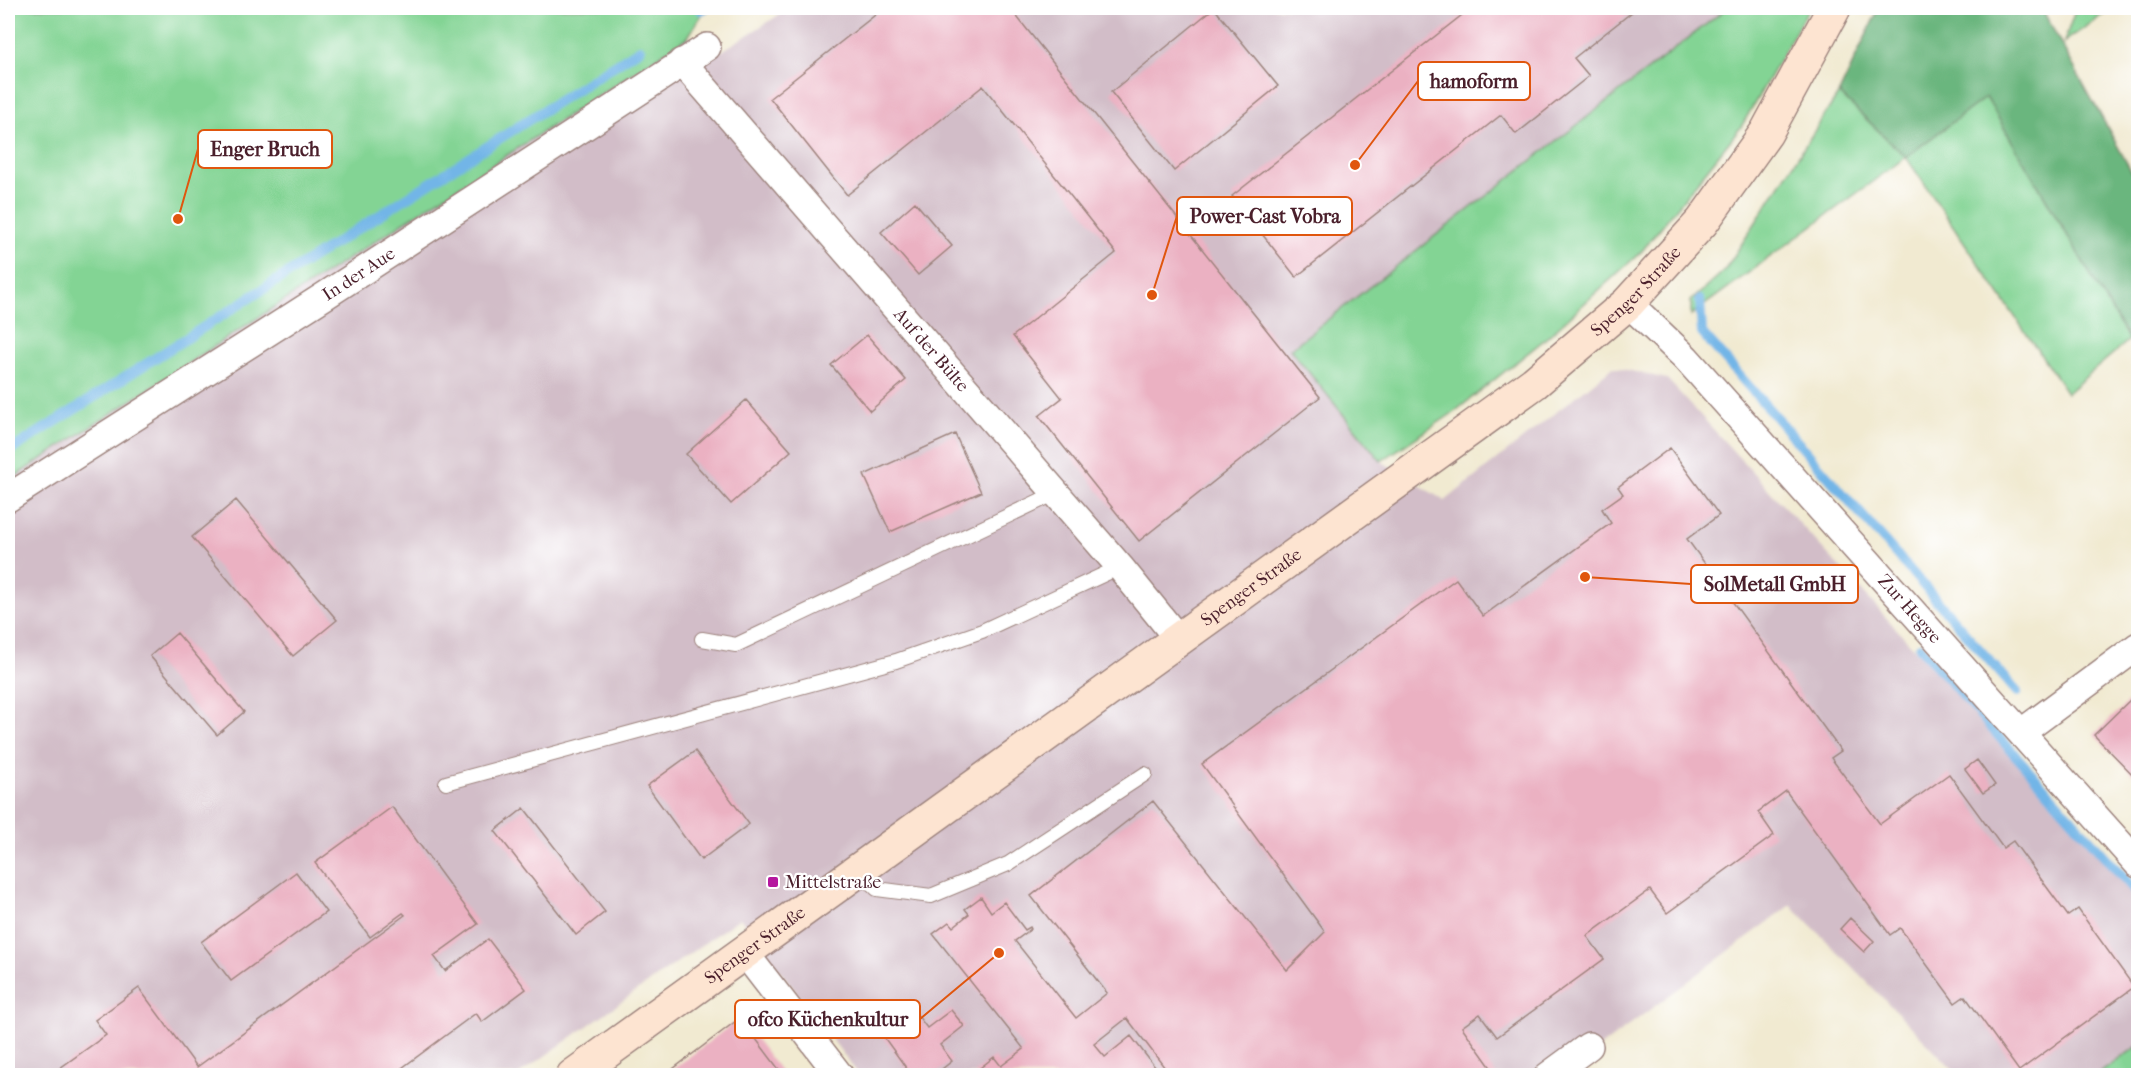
<svg xmlns="http://www.w3.org/2000/svg" width="2146" height="1083" viewBox="0 0 2146 1083" font-family="'IM FELL French Canon',serif">
<rect width="100%" height="100%" fill="#fff"/>
<filter id="ink" filterUnits="userSpaceOnUse"><feTurbulence type="fractalNoise" baseFrequency=".0167" numOctaves="2"/><feDisplacementMap in="SourceGraphic" scale="12" xChannelSelector="R" yChannelSelector="G"/><feConvolveMatrix kernelMatrix="1 2 1 2 8 2 1 2 1" color-interpolation-filters="sRGB"/></filter>
<filter id="wash" filterUnits="userSpaceOnUse"><feTurbulence type="fractalNoise" baseFrequency=".008" numOctaves="4" result="noise"/><feDisplacementMap in="SourceGraphic" scale="24" xChannelSelector="R" yChannelSelector="G"/><feGaussianBlur stdDeviation="1.35" result="paint"/><feColorMatrix in="noise" values="0 0 0 0 0 0 0 0 0 0 0 0 0 0 0 0 0 1.4 0 .05"/><feComposite in="paint" operator="in"/></filter>
<g filter="url(#wash)">
<rect width="100%" height="100%" fill="#f1ead1"/>
<!-- industrial -->
<path fill="#d2bdc8" d="M790,8H1727L1291,349L1381,461L1445,501L1613,367L1667,379L2138,892V1046L2097,1075H1959L1791,905L1562,1075H859L740,918L518,1075L8,1076V481L688,37L722,51Z"/>
<!-- green -->
<path fill="#83d494" stroke="#667a60" stroke-width="1.5" d="M8,8H706L688,37L8,481Z
M1727,8H1809L1741,127L1642,251L1544,340L1453,413L1381,461L1290,349Z
M2076,8H2113L2064,42Z
M1839,93L1906,157L1986,97L2129,340L2067,393L1906,157L1691,315V301L1725,270Z
M2138,1046V1075H2097Z"/>
<!-- forest -->
<path fill="#6ab67e" stroke="#5a6a54" stroke-width="1.5" d="M1879,8H2025L2043,11L2138,183V335L2129,340L1986,97L1906,157L1839,93Z"/>
<g fill="none" stroke-linecap="round" stroke-linejoin="round">
<!-- stream -->
<path stroke="#72b5e7" stroke-width="10" d="M701,10L705,8
M1700,300L1702,333L2017,692
M8,452L640,49
M1920,647L2138,894"/>
</g>
<g id="blocks">
<!-- building -->
<path fill="#ebb1c2" d="M884,8H1010L1320,397L1139,541L1039,416L1062,398L1013,336L1116,253L983,86L847,195L770,98Z
M1214,8L1278,86L1174,171L1111,92Z
M1471,8H1637L1574,58L1589,76L1516,134L1501,115L1296,277L1232,196Z
M915,202L952,246L918,275L881,232Z
M867,335L906,380L870,411L831,365Z
M746,400L791,451L731,504L686,454Z
M955,434L981,492L890,532L864,475Z
M1670,448L1719,515L1687,539L1841,751L1831,758L1880,824L1949,774L2003,848L2013,841L2068,916L2078,909L2134,987L2019,1071L1965,996L1955,1003L1900,928L1890,935L1786,791L1758,812L1774,835L1667,913L1650,890L1587,936L1604,959L1497,1037L1480,1014L1462,1027L1497,1076H1171L1127,1018L1094,1044L1105,1057L1131,1036L1162,1076H977L975,1072L994,1057L1001,1066L1024,1049L933,934L949,922L953,927L969,914L965,909L981,897L991,912L1004,902L1025,930L1030,927L1031,929L1015,941L1076,1018L1107,993L1031,896L1153,801L1287,970L1325,932L1202,764L1456,579L1483,616L1611,523L1602,509L1623,494L1618,487Z
M236,500L337,620L293,656L192,537Z
M177,633L244,712L217,735L150,656Z
M2134,696L2138,701V780L2094,735Z
M695,751L749,824L701,860L647,786Z
M1977,760L1995,785L1983,793L1965,769Z
M392,807L478,924L434,956L445,971L488,939L526,989L482,1022L476,1013L391,1076H65L60,1068L106,1035L95,1020L139,988L197,1067L405,915L403,913L370,937L315,863Z
M524,808L605,912L576,935L495,831Z
M296,872L326,912L231,981L201,942Z
M1850,918L1874,941L1864,952L1840,929Z
M951,1010L964,1026L940,1045L952,1061L933,1076H912L883,1036L915,1012L927,1028Z
M740,1018L784,1076H678L673,1069Z"/>
</g>
</g>
<g filter="url(#ink)">
<use href="#blocks" fill-opacity="0" stroke="#9e847e" stroke-width="1.5"/>
<g fill="none" stroke-linecap="round" stroke-linejoin="round">
<defs>
<path id="lane" d="M702,639L736,645L1056,493
M446,783L896,661L982,631L1120,567
M858,870L877,889L931,896L1008,864L1145,774"/>
<g id="street">
<path id="s1" d="M682,62L1120,567L1179,640"/>
<path id="s2" d="M1628,303L1686,358L2138,864"/>
<path id="s3" d="M8,498L326,295L707,47"/>
<path d="M2022,732L2138,646"/>
<path d="M744,952L840,1076"/>
<path d="M1548,1076L1589,1046"/>
</g>
<g id="secondary">
<path id="s4" d="M573,1076L1534,383L1628,303L1702,222L1766,133L1834,8"/>
</g>
</defs>
<!-- lane casing -->
<use href="#lane" stroke="#9e847e" stroke-width="16"/>
<!-- street casing -->
<use href="#street" stroke="#9e847e" stroke-width="30"/>
<!-- secondary casing -->
<use href="#secondary" stroke="#9e847e" stroke-width="36"/>
<!-- lane -->
<use href="#lane" stroke="#fff" stroke-width="14"/>
<!-- street -->
<use href="#street" stroke="#fff" stroke-width="27"/>
<!-- secondary -->
<use href="#secondary" stroke="#fde4d1" stroke-width="33"/>
</g>
</g>
<!-- markers -->
<rect fill="#b5179e" stroke="#fff" stroke-width="2" x="767" y="876" width="12" height="12" rx="3"/>
<g text-anchor="middle" stroke-width="4.5" stroke-linejoin="round" paint-order="stroke">
<!-- street labels -->
<g font-size="18" fill="#4a1f2b" stroke="#fff">
<text dy="6" stroke="none"><textPath href="#s3" startOffset="416">In der Aue</textPath></text>
<text dy="6" stroke="none"><textPath href="#s4" startOffset="1322">Spenger Straße</textPath></text>
<text dy="6" stroke="none"><textPath href="#s1" startOffset="381">Auf der Bülte</textPath></text>
<text dy="6" stroke="none"><textPath href="#s4" startOffset="836">Spenger Straße</textPath></text>
<text dy="6" stroke="none"><textPath href="#s2" startOffset="416">Zur Hegge</textPath></text>
<text dy="6" stroke="none"><textPath href="#s4" startOffset="224">Spenger Straße</textPath></text>
</g>
<!-- poi labels -->
<g font-size="18" fill="#4a1f2b" stroke="#fff" text-anchor="start">
<text x="785" y="888">Mittelstraße</text>
</g>
</g>
<!-- callouts -->
<path fill="none" stroke="#e0560e" stroke-width="2" d="M1355 165L1418 81M178 219L198 149M1152 295L1177 216M1585 577L1691 584M999 953L920 1019"/>
<g fill="#e0560e" stroke="#fff" stroke-width="2">
<circle cx="1355" cy="165" r="6"/>
<circle cx="178" cy="219" r="6"/>
<circle cx="1152" cy="295" r="6"/>
<circle cx="1585" cy="577" r="6"/>
<circle cx="999" cy="953" r="6"/>
</g>
<g fill="#fff" stroke="#e0560e" stroke-width="2">
<rect x="1418" y="62" width="112" height="38" rx="6"/>
<rect x="198" y="130" width="134" height="38" rx="6"/>
<rect x="1177" y="197" width="175" height="38" rx="6"/>
<rect x="1691" y="565" width="167" height="38" rx="6"/>
<rect x="735" y="1000" width="185" height="38" rx="6"/>
</g>
<g font-size="20" text-anchor="middle" font-weight="bold" fill="#4a1f2b">
<text x="1474" y="88">hamoform</text>
<text x="265" y="156">Enger Bruch</text>
<text x="1265" y="223">Power-Cast Vobra</text>
<text x="1775" y="591">SolMetall GmbH</text>
<text x="828" y="1026">ofco Küchenkultur</text>
</g>
<!-- margin -->
<rect width="2146" height="1083" fill="none" stroke="#fff" stroke-width="30"/>
</svg>
